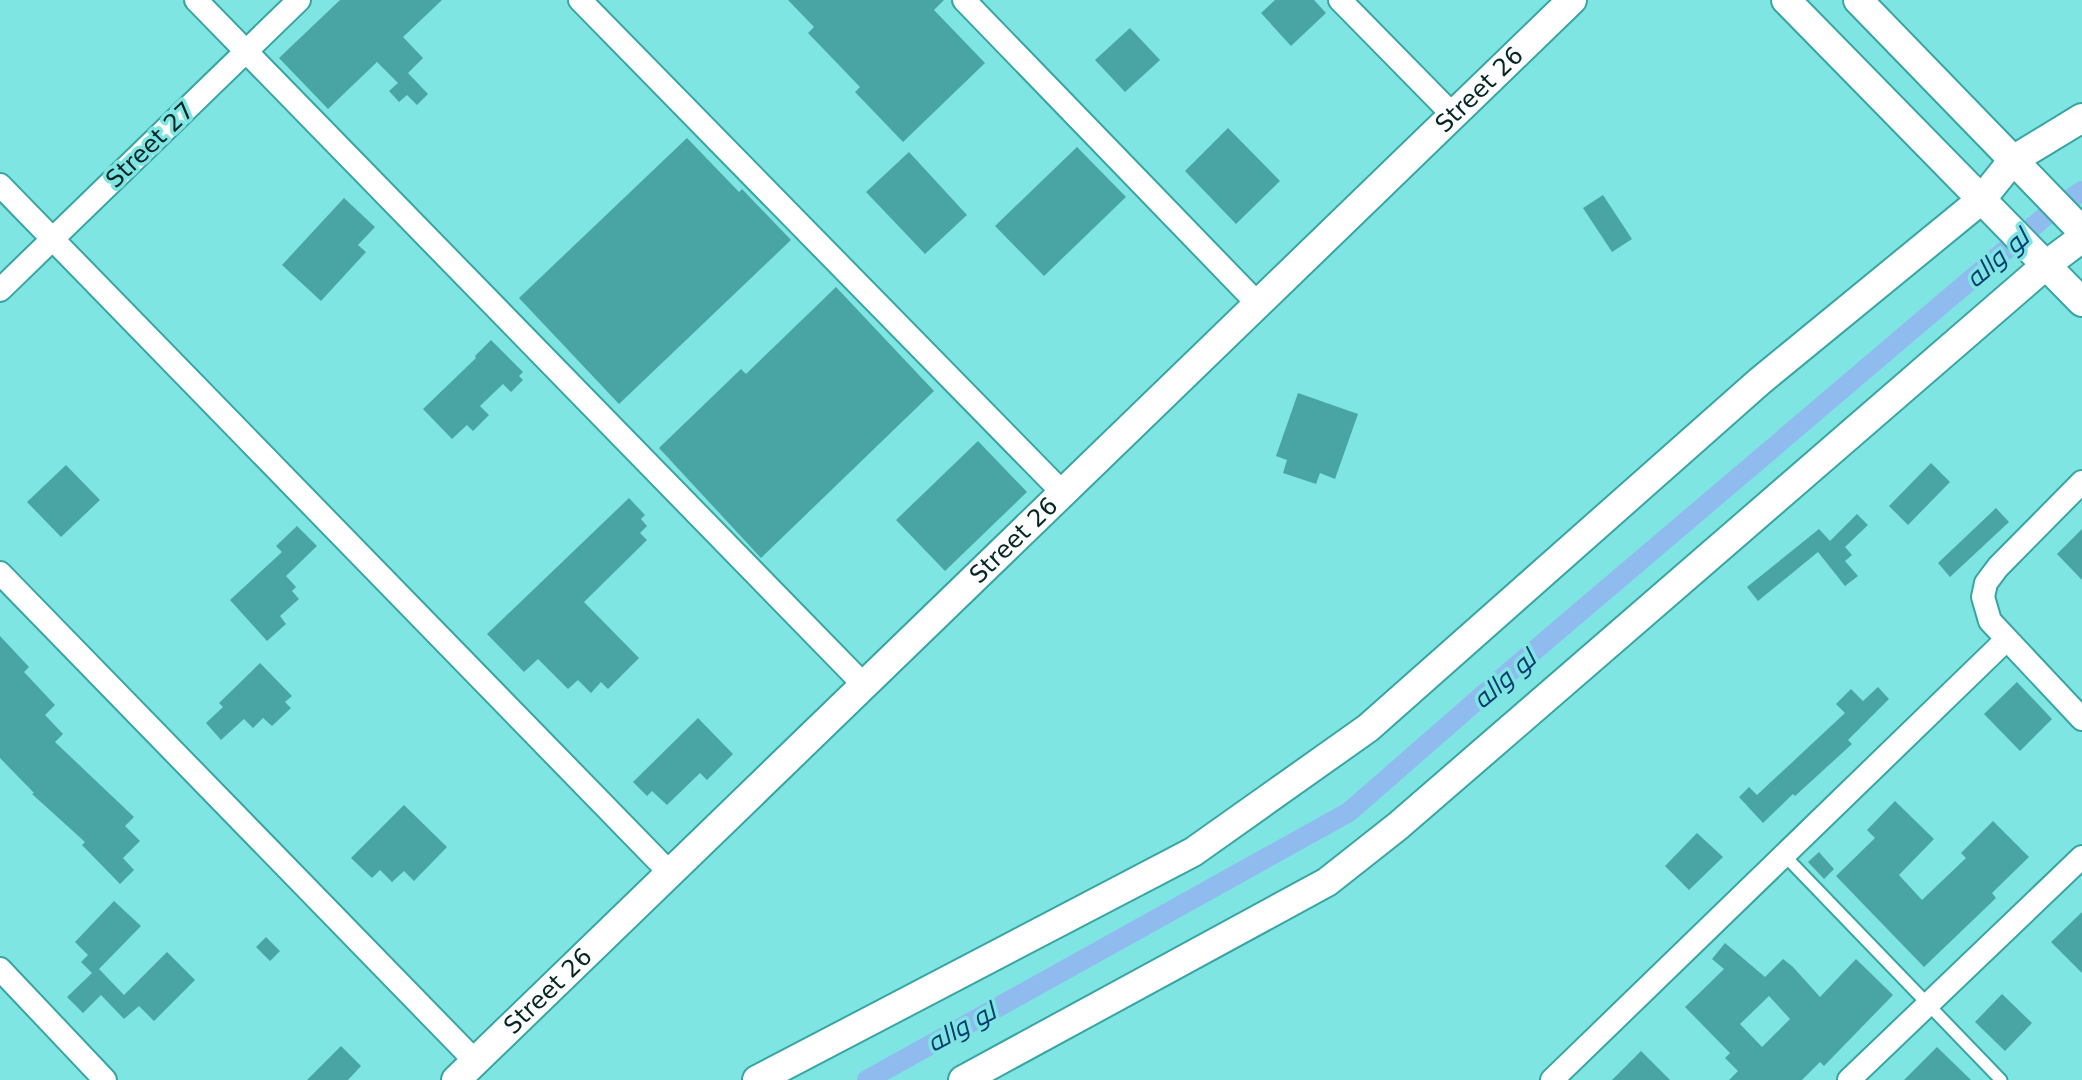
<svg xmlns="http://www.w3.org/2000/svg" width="2082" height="1080" viewBox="0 0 2082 1080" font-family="'DejaVu Sans',Cairo,sans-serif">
<rect width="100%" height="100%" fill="#7fe5e2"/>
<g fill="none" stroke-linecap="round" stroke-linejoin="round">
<!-- canal -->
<path stroke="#90bbef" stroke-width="20" d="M867,1080L1349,812L1515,667L2048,214L2082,191"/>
</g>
<!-- building -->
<path fill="#49a5a3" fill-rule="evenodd" d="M340,0H442L403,37L423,58L408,73L428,94L417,105L407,95L399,102L389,91L398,83L377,62L328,109L279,58Z
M788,0H944L934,10L985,63L903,142L855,92L860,87L808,33L814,27Z
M1275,0H1314L1326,13L1291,46L1261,13Z
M1130,28L1160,60L1125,92L1095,60Z
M1228,128L1280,181L1236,224L1185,171Z
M687,138L739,192L742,189L791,240L619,404L519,298Z
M1077,147L1126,197L1044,276L995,226Z
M909,152L967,215L925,254L866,192Z
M1603,195L1632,239L1612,252L1583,208Z
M344,198L375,227L358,245L366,252L321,301L282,265Z
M836,287L934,391L761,558L659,448L741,369L746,374Z
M491,340L523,372L519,376L523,380L511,392L503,384L480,406L489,415L473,431L467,425L452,439L423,409L476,358L475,356Z
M1298,393L1358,414L1335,479L1320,473L1316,484L1283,473L1287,460L1276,456Z
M978,441L1027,492L945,571L896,520Z
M1931,463L1950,482L1908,525L1889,506Z
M66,465L100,500L61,537L27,502Z
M629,498L645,515L641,519L647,526L640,533L647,540L584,602L639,658L608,689L601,682L591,693L578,680L568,689L538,659L524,672L487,634Z
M1996,508L2009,522L1950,577L1938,563Z
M1857,514L1868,525L1845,547L1852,555L1845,561L1858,576L1845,586L1818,552L1758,601L1747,587L1819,529L1830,541Z
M297,526L317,546L286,576L296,587L292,591L299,599L280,616L286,624L267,641L230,600L282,552L276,546Z
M2082,529V580L2057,554Z
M0,636L29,667L24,672L55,705L45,715L63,734L55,742L134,817L125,826L140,841L123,858L134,870L120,884L82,845L85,842L32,794L34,793L0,758Z
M260,663L292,696L285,702L291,708L272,726L263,718L253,728L244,719L221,740L206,723L223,707L219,703Z
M2017,682L2052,719L2020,751L1984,714Z
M1878,687L1889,699L1848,740L1852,744L1795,796L1793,794L1763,823L1739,797L1749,787L1757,795L1845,713L1836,704L1851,689L1863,701Z
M698,718L733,754L707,780L700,773L667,805L652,791L647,796L633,782Z
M1895,801L1934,839L1899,875L1922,900L1966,858L1961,853L1993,821L2029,857L1992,893L1996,898L1924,967L1836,876L1875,838L1867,830Z
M404,805L447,847L414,881L404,871L392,882L380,870L372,878L351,858Z
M1697,833L1723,857L1689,890L1665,866Z
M1819,852L1834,869L1824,879L1808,862Z
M114,901L141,926L99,969L124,995L167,952L195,980L154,1021L139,1006L124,1019L101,995L83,1013L67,997L92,973L81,962L88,955L75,942Z
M2082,912V973L2051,942Z
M266,937L280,951L270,961L256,947Z
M1725,943L1765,977L1783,959L1793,967L1820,997L1856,959L1893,995L1824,1066L1820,1062L1802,1080H1729L1738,1071L1725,1058L1730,1053L1685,1007L1724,969L1712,959ZM1769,996L1790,1019L1762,1047L1740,1024Z
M2002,994L2032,1023L2005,1051L1975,1022Z
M341,1046L361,1066L348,1080H307Z
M1937,1047L1971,1080H1904Z
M1641,1051L1670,1080H1612Z"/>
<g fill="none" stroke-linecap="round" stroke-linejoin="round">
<defs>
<path id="service" d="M1785,856L2001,1080"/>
<path id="minor" d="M196,0L864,685
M580,0L1063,493
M964,0L1258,304
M1340,0L1453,115
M0,185L670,873
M0,290L299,0
M2082,482L1998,567L1986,583L1983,597L1990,621L2082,719
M0,573L475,1061
M0,969L105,1080
M1552,1080L2006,640
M1849,1080L2082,857"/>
<g id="tertiary">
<path d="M1786,0L2082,302"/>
<path d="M1858,0L2082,231"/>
<path id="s1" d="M456,1080L1572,0"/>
<path d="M757,1080L1193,852L1368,728L1760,381L1981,200L2013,160L2082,118"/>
<path d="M963,1080L1327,882L1398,826L2046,265L2082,238"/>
</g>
</defs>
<!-- service casing -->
<use href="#service" stroke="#39a5a3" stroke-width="15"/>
<!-- minor casing -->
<use href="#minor" stroke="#39a5a3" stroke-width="26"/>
<!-- tertiary casing -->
<use href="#tertiary" stroke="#39a5a3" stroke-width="32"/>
<!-- service -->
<use href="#service" stroke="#fff" stroke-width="11"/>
<!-- minor -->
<use href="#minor" stroke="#fff" stroke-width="22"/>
<!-- tertiary -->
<use href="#tertiary" stroke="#fff" stroke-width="28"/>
</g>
<g text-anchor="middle" stroke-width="7" stroke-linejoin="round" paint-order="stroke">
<!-- street labels -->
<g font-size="24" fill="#042726" stroke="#7fe5e2">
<text dy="8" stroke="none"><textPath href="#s1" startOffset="1424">Street 26</textPath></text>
<text transform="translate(150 145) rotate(-44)" y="8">Street 27</text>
<text dy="8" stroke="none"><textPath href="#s1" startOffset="776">Street 26</textPath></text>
<text dy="8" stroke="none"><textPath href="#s1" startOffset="128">Street 26</textPath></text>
</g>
<!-- water labels -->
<g font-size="26" font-style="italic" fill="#043b70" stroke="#7fe5e2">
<text transform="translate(1997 258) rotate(-41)" y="9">لو واله</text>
<text transform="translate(1504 679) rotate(-41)" y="9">لو واله</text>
<text transform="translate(961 1027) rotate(-29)" y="9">لو واله</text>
</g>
</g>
</svg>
